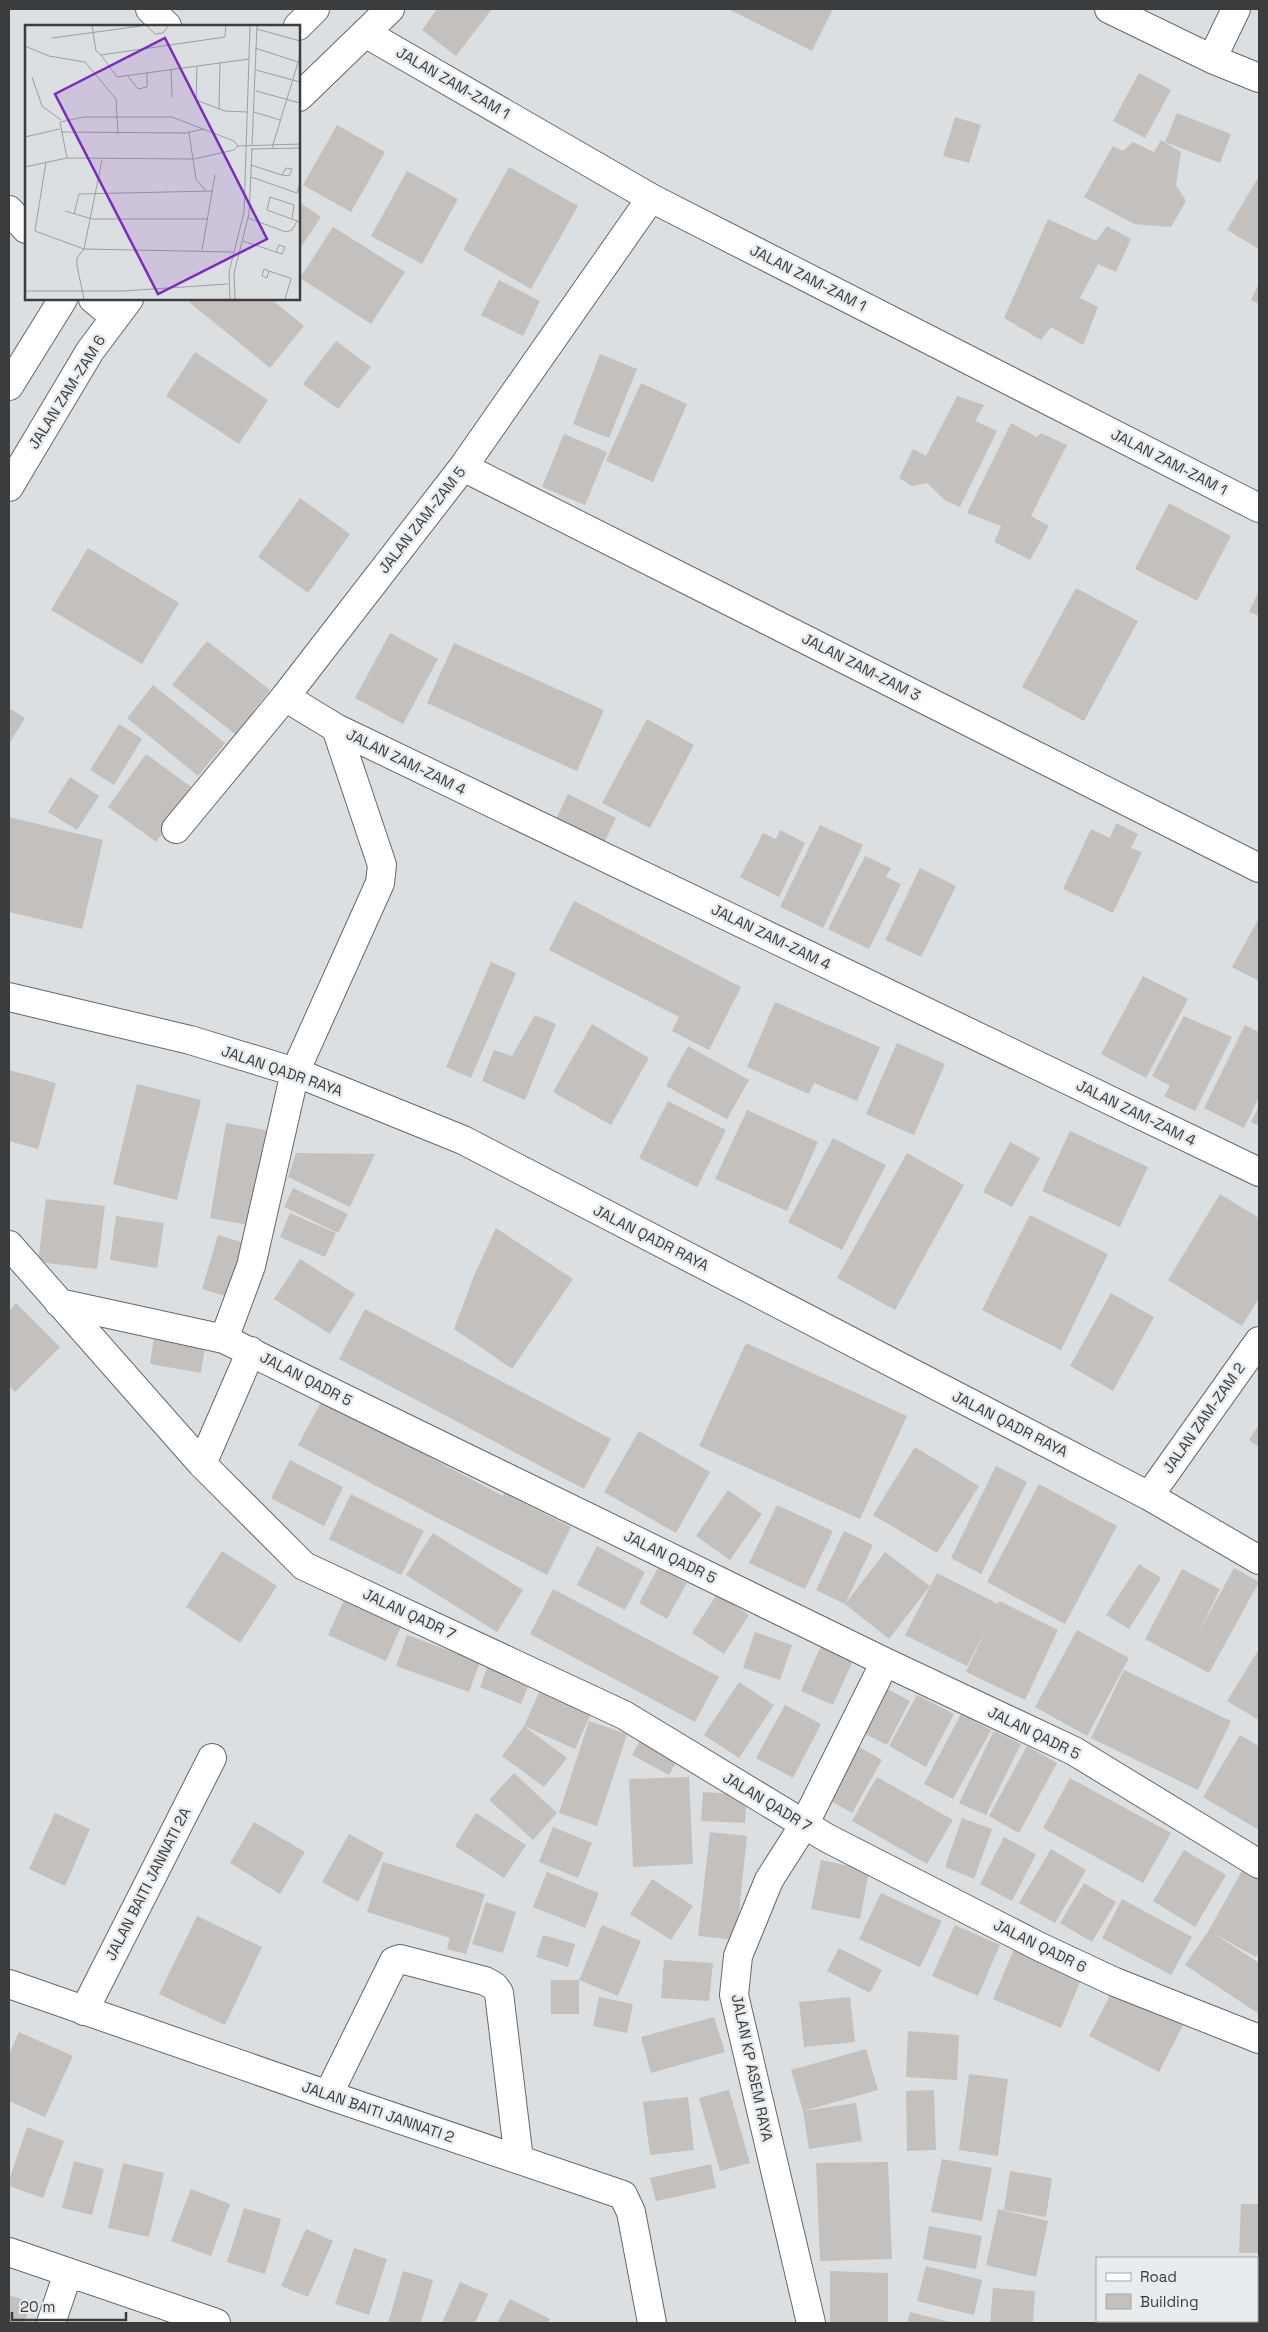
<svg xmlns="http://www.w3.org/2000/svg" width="1268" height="2332" viewBox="0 0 1268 2332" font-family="'Space Grotesk',sans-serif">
<rect width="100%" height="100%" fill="#dcdfe1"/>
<!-- building -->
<path fill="#c3c0be" d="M437,9H492L456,56L422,30Z
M728,9H833L812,51Z
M1139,73L1171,90L1145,138L1113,121Z
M1177,113L1231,134L1220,163L1165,142Z
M955,117L981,125L969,163L943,156Z
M337,125L385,152L351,212L303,185Z
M1161,140L1181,152L1176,185L1186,201L1171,227L1134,224L1084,197L1113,146L1123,151L1133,142L1154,152Z
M509,167L578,206L531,289L463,250Z
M407,171L458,199L422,264L371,236Z
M1259,176V249L1227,230Z
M299,202L321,217L299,250Z
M1048,219L1096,241L1107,226L1131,239L1116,272L1098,264L1080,298L1098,307L1083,345L1051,327L1041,340L1004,318Z
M333,227L405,272L371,324L300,278Z
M499,280L540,301L523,336L481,315Z
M1259,283V304L1251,300Z
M192,299H271L304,326L270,368L189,302Z
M336,341L371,367L338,409L303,384Z
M195,352L268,400L239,444L166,396Z
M600,354L637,369L609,438L573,424Z
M641,383L687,404L653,482L606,461Z
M957,396L984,405L975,421L997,431L960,507L946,501L927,483L912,486L899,478L913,449L926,456Z
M1011,423L1037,437L1041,433L1067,445L1031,516L1049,526L1030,560L994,542L1001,526L967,513Z
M564,434L607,452L585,505L542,487Z
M300,498L350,534L308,593L258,557Z
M1169,503L1231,536L1197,601L1135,569Z
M88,548L179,603L142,664L51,610Z
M1076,588L1138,621L1084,721L1022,687Z
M1259,590V616L1249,612Z
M390,633L438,659L403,724L355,698Z
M207,641L270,690L235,734L172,685Z
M454,643L604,710L577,771L427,703Z
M153,685L225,743L198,776L127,718Z
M9,708L25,718L9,744Z
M647,719L694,745L650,828L602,803Z
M119,724L142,739L114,785L90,770Z
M146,754L194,789L156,842L108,807Z
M70,777L99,796L77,830L48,812Z
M568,794L616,818L603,845L555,821Z
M9,817L103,840L82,929L9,912Z
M1116,823L1138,834L1131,848L1142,852L1113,913L1063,889L1091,829L1110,838Z
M820,825L863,845L823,928L780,907Z
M780,830L805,843L779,897L740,877L763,833L776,839Z
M865,856L891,868L886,877L901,884L869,949L828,929Z
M920,868L956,886L921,957L885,940Z
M574,901L741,987L709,1050L672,1031L679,1017L549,950Z
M1259,918V981L1232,967Z
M491,962L516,973L471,1078L446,1067Z
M1143,976L1188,999L1146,1078L1101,1054Z
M775,1002L880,1047L857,1101L814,1083L809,1094L747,1067Z
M535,1015L556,1024L525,1100L482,1081L494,1050L512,1056Z
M1184,1016L1232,1037L1195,1111L1164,1096L1170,1086L1152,1076Z
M592,1024L649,1058L611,1125L553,1092Z
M1245,1025L1259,1032V1097L1244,1128L1204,1108Z
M897,1043L945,1064L914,1135L866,1114Z
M688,1046L749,1080L727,1119L666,1086Z
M9,1070L56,1083L38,1149L9,1141Z
M137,1084L201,1100L177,1200L113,1184Z
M668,1101L726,1130L697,1187L639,1158Z
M1259,1106V1126L1251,1122Z
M747,1110L818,1142L787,1211L715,1179Z
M226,1123L277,1132L260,1227L210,1218Z
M1070,1131L1148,1167L1120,1227L1042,1191Z
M833,1138L886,1165L842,1250L788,1222Z
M1010,1142L1040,1158L1012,1207L983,1192Z
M296,1153L375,1154L350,1207L288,1177Z
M907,1153L964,1185L895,1310L837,1278Z
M293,1188L348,1214L338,1233L284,1207Z
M1220,1194L1259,1218V1298L1242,1326L1168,1280Z
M46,1199L105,1206L97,1269L38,1262Z
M290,1213L336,1233L325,1257L280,1237Z
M1030,1215L1108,1254L1061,1350L982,1310Z
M116,1216L164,1223L157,1268L110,1260Z
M496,1228L573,1279L512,1369L454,1329L474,1276Z
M218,1235L251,1245L235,1299L202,1289Z
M300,1259L355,1294L330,1334L274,1299Z
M1111,1293L1154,1317L1113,1391L1070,1366Z
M16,1303L60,1347L15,1392L9,1386V1311Z
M365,1309L611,1439L584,1489L339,1359Z
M154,1337L205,1346L201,1373L150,1364Z
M746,1343L907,1416L860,1519L699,1446Z
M322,1400L503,1496L504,1493L571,1527L547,1575L298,1445Z
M1259,1424V1447L1249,1440Z
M639,1431L710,1472L676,1533L604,1492Z
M915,1447L979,1486L937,1553L873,1515Z
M290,1460L343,1487L324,1526L271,1498Z
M996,1466L1027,1482L981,1574L951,1558Z
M1039,1484L1117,1526L1065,1624L987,1582Z
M728,1490L762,1514L730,1560L696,1536Z
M351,1494L424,1531L401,1575L329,1539Z
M777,1505L833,1531L805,1589L749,1563Z
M844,1531L873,1545L845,1604L885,1552L930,1586L889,1639L845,1604L816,1590Z
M433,1533L523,1590L497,1632L406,1575Z
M597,1546L645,1572L625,1610L577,1585Z
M222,1551L277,1586L240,1643L186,1607Z
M1139,1564L1161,1578L1129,1629L1106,1615Z
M658,1568L687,1583L667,1619L639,1603Z
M1234,1568L1259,1582L1209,1673L1145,1639L1182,1569L1220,1589L1198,1634Z
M937,1573L998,1604L999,1601L1058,1630L1025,1700L966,1672L988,1625L967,1666L905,1635Z
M553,1589L719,1677L695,1722L530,1634Z
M717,1594L749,1615L724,1654L692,1633Z
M346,1596L403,1622L386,1661L328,1635Z
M1077,1630L1129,1658L1087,1736L1035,1707Z
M755,1632L792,1645L780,1680L743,1668Z
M407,1635L480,1662L469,1692L396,1666Z
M824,1639L856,1654L833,1705L801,1691Z
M1259,1649V1720L1227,1701Z
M489,1663L531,1679L521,1704L480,1687Z
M1124,1670L1231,1721L1198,1790L1091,1738Z
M739,1682L774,1705L739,1758L704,1735Z
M542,1686L593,1709L575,1749L524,1726Z
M882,1686L910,1701L887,1745L859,1731Z
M917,1695L954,1714L926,1767L889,1746Z
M785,1705L821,1724L793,1778L756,1758Z
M961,1714L991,1730L953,1799L924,1784Z
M589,1721L627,1734L597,1826L559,1813Z
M524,1726L567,1758L544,1787L502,1756Z
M994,1731L1021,1744L986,1815L959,1803Z
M1240,1735L1259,1746V1830L1203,1797Z
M642,1736L679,1757L669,1775L632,1755Z
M852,1743L882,1760L852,1813L822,1796Z
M1027,1746L1057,1763L1019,1833L989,1816Z
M514,1773L557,1813L533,1840L489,1800Z
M689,1777L693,1864L633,1867L629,1779Z
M877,1777L953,1820L927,1864L852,1821Z
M1070,1778L1171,1833L1143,1883L1043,1828Z
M703,1792L747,1795L745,1823L701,1821Z
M55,1813L90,1829L65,1886L29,1869Z
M476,1813L526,1845L504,1878L455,1846Z
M962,1818L992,1829L974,1879L945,1867Z
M254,1822L305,1852L280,1894L230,1863Z
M553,1827L592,1843L578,1878L539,1862Z
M710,1832L747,1836L736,1940L698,1936Z
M349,1834L384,1853L358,1902L322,1882Z
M1004,1837L1036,1854L1012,1901L980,1884Z
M1051,1849L1086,1870L1055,1923L1019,1903Z
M1184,1850L1226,1875L1195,1927L1153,1901Z
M821,1860L869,1870L860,1919L811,1909Z
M383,1862L485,1894L466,1954L447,1949L450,1938L367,1912Z
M1243,1869L1259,1879V1952L1256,1957L1213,1933L1259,1963V2014L1185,1965L1209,1930Z
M547,1872L599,1893L585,1928L533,1907Z
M652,1879L693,1906L671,1940L630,1914Z
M1084,1883L1116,1902L1092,1942L1060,1923Z
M881,1893L942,1921L920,1967L859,1939Z
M1122,1899L1192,1937L1171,1975L1102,1938Z
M486,1902L516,1912L503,1953L472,1944Z
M197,1916L262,1947L225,2025L159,1994Z
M602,1925L641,1941L618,1996L579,1980Z
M955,1925L1000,1945L978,1996L932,1976Z
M543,1935L575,1944L568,1967L536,1957Z
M839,1948L882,1970L870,1993L827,1971Z
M1014,1949L1082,1977L1061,2028L993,1999Z
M664,1960L713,1963L709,2001L661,1998Z
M551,1980H579V2014H551Z
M1113,1990L1183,2025L1159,2072L1089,2036Z
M599,1997L633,2004L627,2033L593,2026Z
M850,1997L855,2042L804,2047L799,2002Z
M714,2017L725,2052L651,2073L641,2037Z
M908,2031L959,2035L957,2080L906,2077Z
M19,2032L73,2056L45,2117L9,2101V2054Z
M866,2049L878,2090L803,2111L791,2070Z
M969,2074L1008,2079L998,2156L959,2150Z
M729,2090L750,2163L720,2171L699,2098Z
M934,2090L936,2150L907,2151L906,2091Z
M688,2097L694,2150L650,2155L643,2102Z
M856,2103L862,2141L809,2149L803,2111Z
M27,2127L64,2141L43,2198L9,2186V2180Z
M942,2159L992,2168L982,2221L931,2212Z
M74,2161L104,2169L92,2215L62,2208Z
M888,2162L892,2259L820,2261L816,2163Z
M123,2163L164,2173L149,2237L108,2228Z
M711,2164L716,2188L656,2201L650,2178Z
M1010,2171L1052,2178L1046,2217L1004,2210Z
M191,2189L230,2204L211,2256L171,2241Z
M1241,2204H1259V2253H1239Z
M244,2208L281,2219L265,2274L227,2262Z
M998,2209L1048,2221L1036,2277L986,2265Z
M929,2226L982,2236L976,2269L923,2259Z
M306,2229L333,2241L308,2297L281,2286Z
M354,2248L387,2259L369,2315L335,2304Z
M926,2266L982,2280L974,2315L917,2301Z
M403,2271L433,2280L421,2323H388Z
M830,2271L888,2273V2323H830Z
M460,2282L488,2294L475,2323H442Z
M993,2288L1035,2291L1033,2323H990Z
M9,2295L31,2302L24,2323H9Z
M510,2299L550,2319L548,2323H497Z
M910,2312L954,2323H907Z
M1215,2321H1253V2323H1215Z"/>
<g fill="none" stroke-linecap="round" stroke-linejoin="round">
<defs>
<path id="minor" d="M150,9L167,26
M1109,9L1212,59L1259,78
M298,26L315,9
M365,33L651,198L1259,508
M1212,59L1236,9
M299,97L390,9
M9,210L26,229
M93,299L115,317
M9,386L63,299
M463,467L1259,868
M9,487L90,351L129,299
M285,697L336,728L1259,1172
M176,829L285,697L463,467L651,198
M9,997L190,1040L295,1072L463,1140L1149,1496L1259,1560
M9,1245L202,1464L304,1566L624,1715L827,1838L1040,1947L1115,1982L1259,2039
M59,1303L224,1339L327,1390L885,1662L1074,1751L1259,1864
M224,1339L251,1266L295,1072L380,883L382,865L336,728
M202,1464L251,1351
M1149,1496L1259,1341
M9,1984L328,2095L623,2195L631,2212L652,2323
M84,2011L212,1758
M328,2095L394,1961L400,1959L485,1981L494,1986L499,1993L519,2160
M9,2252L216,2323
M51,2323L68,2273
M811,2323L734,1995L738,1956L769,1880L804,1825L885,1662"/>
</defs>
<!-- minor casing -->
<use href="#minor" stroke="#66686a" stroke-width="30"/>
<!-- minor -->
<use href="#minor" stroke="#fff" stroke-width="28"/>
</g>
<g text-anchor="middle" stroke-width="5" stroke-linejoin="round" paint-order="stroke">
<!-- street labels -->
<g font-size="15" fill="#3b3c3d" stroke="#e9ecee">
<text transform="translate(453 83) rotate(30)" y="5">JALAN ZAM-ZAM 1</text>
<text transform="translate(808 278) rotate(27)" y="5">JALAN ZAM-ZAM 1</text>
<text transform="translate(67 392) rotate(-58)" y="5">JALAN ZAM-ZAM 6</text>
<text transform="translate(1169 462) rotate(27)" y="5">JALAN ZAM-ZAM 1</text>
<text transform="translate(422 520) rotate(-52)" y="5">JALAN ZAM-ZAM 5</text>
<text transform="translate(861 667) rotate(27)" y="5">JALAN ZAM-ZAM 3</text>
<text transform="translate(406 762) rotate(26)" y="5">JALAN ZAM-ZAM 4</text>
<text transform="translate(771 937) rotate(26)" y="5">JALAN ZAM-ZAM 4</text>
<text transform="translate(282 1071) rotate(19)" y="5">JALAN QADR RAYA</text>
<text transform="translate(1136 1113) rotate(26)" y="5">JALAN ZAM-ZAM 4</text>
<text transform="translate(651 1238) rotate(27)" y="5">JALAN QADR RAYA</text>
<text transform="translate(306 1379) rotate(27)" y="5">JALAN QADR 5</text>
<text transform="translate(1204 1418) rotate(-55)" y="5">JALAN ZAM-ZAM 2</text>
<text transform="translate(1010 1424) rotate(27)" y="5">JALAN QADR RAYA</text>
<text transform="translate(670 1557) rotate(26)" y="5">JALAN QADR 5</text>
<text transform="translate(409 1614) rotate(25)" y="5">JALAN QADR 7</text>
<text transform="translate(1034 1733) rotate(26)" y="5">JALAN QADR 5</text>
<text transform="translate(767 1802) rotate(31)" y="5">JALAN QADR 7</text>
<text transform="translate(148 1884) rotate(-63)" y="5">JALAN BAITI JANNATI 2A</text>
<text transform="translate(1040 1946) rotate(26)" y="5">JALAN QADR 6</text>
<text transform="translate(752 2068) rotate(78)" y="5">JALAN KP ASEM RAYA</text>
<text transform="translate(378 2112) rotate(19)" y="5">JALAN BAITI JANNATI 2</text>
</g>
</g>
<!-- overview -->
<g transform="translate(25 25)">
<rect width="275" height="275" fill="#dcdfe1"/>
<path fill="none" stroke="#9c9e9f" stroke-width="1" d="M67,1L71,26L76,30L200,12L201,1M122,1L130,9L138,8L143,1M232,4L275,16M27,13L116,1M0,21L24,31L60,37L91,74L93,109M230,23L273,37M76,30L92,52L224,34M172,41L171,75L200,86L222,87M146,44L147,72M231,45L275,57M102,50L113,64L122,62V48M7,52L17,81L36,95M231,66L275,78M194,85L195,37M229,87L255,95M36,107L161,108L179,104M164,108L171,154L181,166M0,112L35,104M227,120L232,1M213,121L275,119M247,123L275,31M226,124L275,123M42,133L35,97L59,92H147L209,116L213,121M77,135L59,224L209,227M21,137L10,206L59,224L52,233V241L59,274M226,140L257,150L264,151L267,144L261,143L257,150M0,142L42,133L169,134L209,125L213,121M226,152L272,168L275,159M40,186L67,194H182M49,189L54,169L187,166M223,193L261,207L267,205L272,196M267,194L269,180L245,172L242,185L275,197M218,216L257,229L260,222L254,220L251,227M177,225L190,150M244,246L242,253L237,251L239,244L244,246L265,253L266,254L260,274M0,266H98L203,259M205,274L204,247L219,187L225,1M210,274L209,248L224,189L227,124"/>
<path fill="#7b2cbf" fill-opacity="0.15" stroke="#7b2cbf" stroke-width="2.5" d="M140,13L242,214L133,269L30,69Z"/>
<rect width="275" height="275" fill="none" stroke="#3b3c3d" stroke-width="2.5"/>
</g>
<!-- border -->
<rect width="1268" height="2332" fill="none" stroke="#3b3c3d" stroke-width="20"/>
<!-- legend -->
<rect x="1096" y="2257" width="162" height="65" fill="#e9ecee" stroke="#a3a6a7"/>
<rect x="1106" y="2273" width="25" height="8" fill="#ffffff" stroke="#a3a6a7"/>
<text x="1140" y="2282" font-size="15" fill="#3b3c3d">Road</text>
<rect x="1106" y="2294" width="25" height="15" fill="#c3c0be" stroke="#a3a6a7"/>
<text x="1140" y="2307" font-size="15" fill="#3b3c3d">Building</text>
<!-- scale -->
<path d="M12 2312v8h114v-8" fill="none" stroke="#3b3c3d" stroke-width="2.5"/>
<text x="20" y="2312" font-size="15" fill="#3b3c3d" stroke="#e9ecee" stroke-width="4" paint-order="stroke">20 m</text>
</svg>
